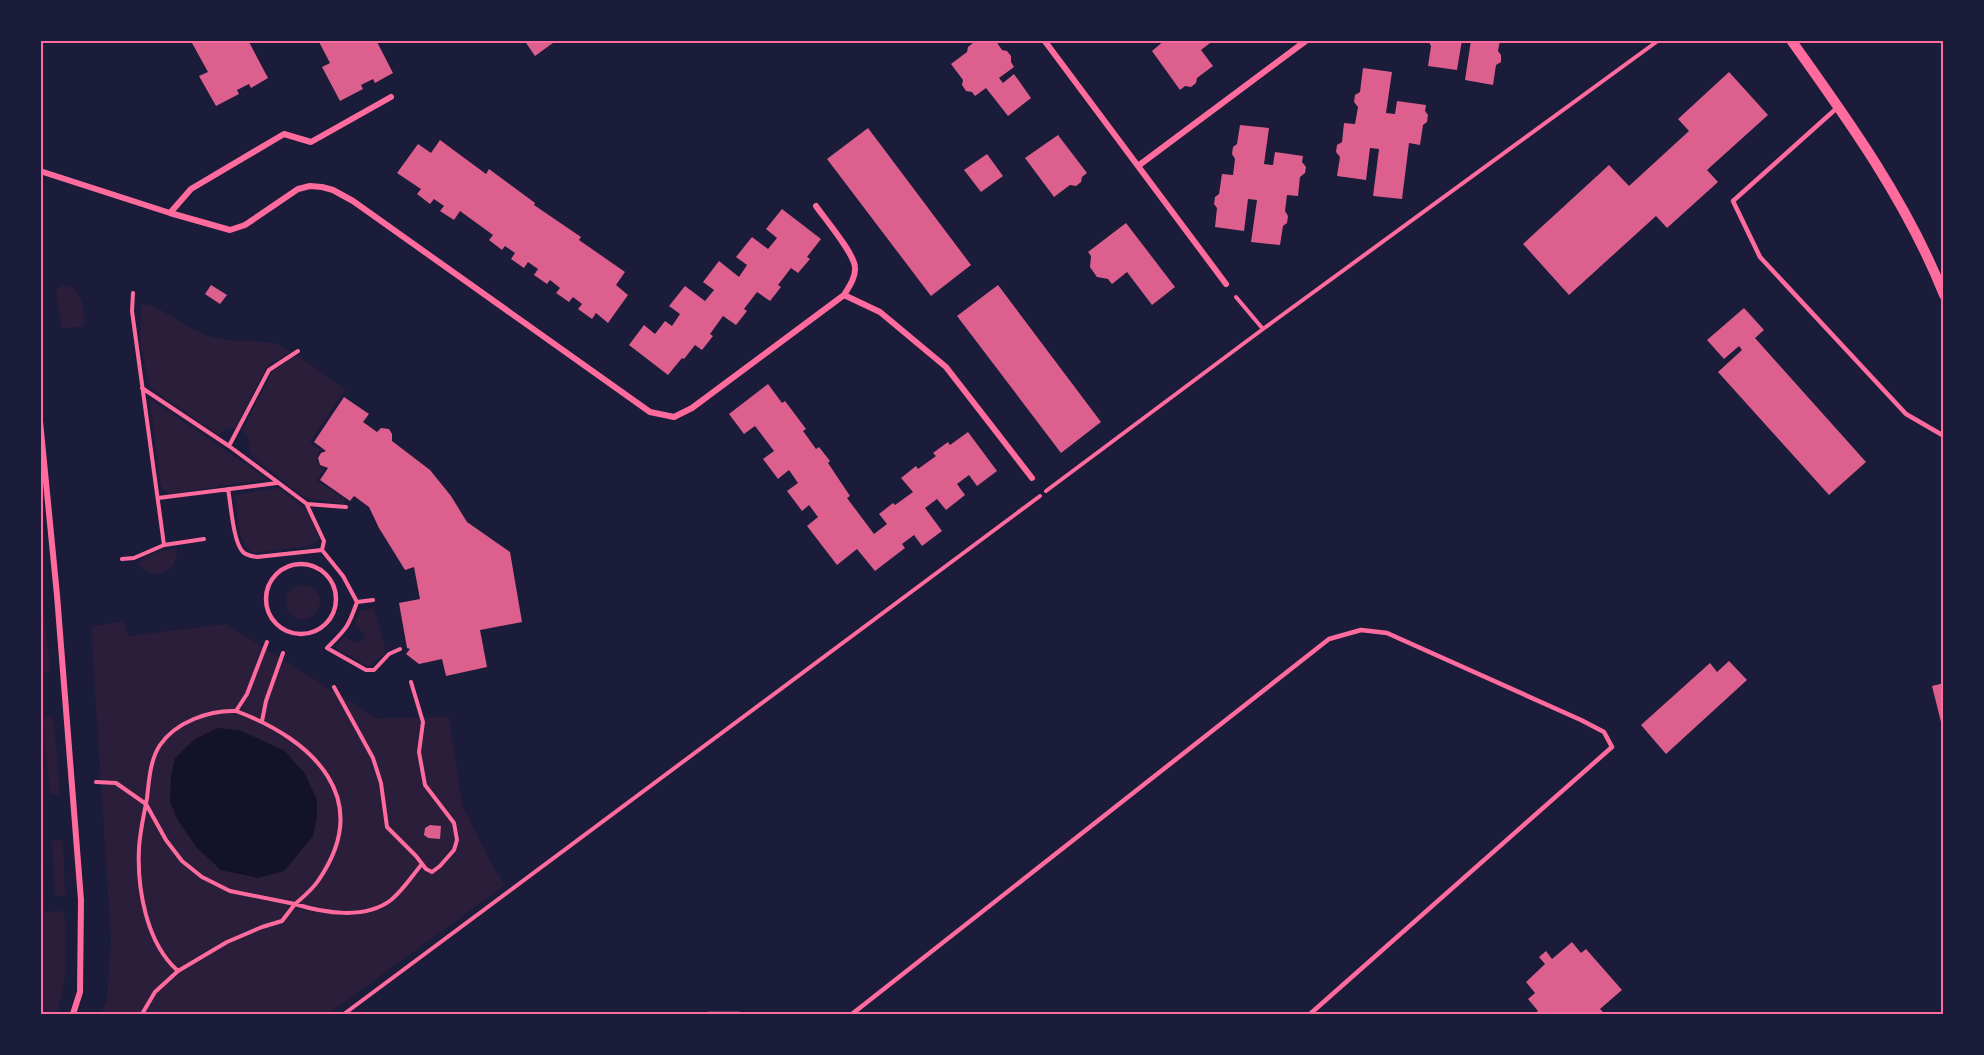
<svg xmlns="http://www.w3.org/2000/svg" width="1984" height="1055" viewBox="0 0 1984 1055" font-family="'PT Sans',sans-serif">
<rect width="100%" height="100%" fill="#1b1b3a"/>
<!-- green -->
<path fill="#2a1e3b" d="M63,285L74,288C83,300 86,312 84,327L61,328L56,289Z
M145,304L154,306C176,318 197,335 222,339C244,344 275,336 290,352L267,366L236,428L226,429L219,435L149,387L140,341L141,305Z
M297,355L345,390L310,442L320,449C315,458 314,464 324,469L317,481L346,500L344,504L305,498L255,459L250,452L249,438L242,431L272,372Z
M150,399L268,479L171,494C164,492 161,488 160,482Z
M278,488C297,501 317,515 318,540L310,546L253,553C238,546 237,510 234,495Z
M177,549C178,564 168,575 152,574L137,564C146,553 165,550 177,549Z
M286 602a17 17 0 1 1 34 0a17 17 0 1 1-34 0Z
M40,596L43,597L50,670L46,673H41Z
M374,607L386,652L369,667L337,649L336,646L344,637L356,643L364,638V633L356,626V619L360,611Z
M124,621L128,636L226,624L376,718L449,717L462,804L490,862L505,885L328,1014H101L107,999L111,940L91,627Z
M51,716L54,721L60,794H50L42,718Z
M42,832L45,912L64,911C66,945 69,982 56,1014H41L40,835Z
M52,840H60L63,842L65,896H57L55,894Z"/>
<!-- water -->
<path fill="#12122b" d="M217,728L239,730L285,751L305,774L317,800V817L313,836L284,871L258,878L221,870L197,848L177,819L170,801L171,776L175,758L195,739Z"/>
<!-- building -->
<path fill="#dd5f8e" d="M196,40H248L268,78L251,88L249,84L237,90L239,94L216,106L199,76L208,72L192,43Z
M318,40H376L393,73L375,83L373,79L361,85L363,89L340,101L322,67L330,63Z
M524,40H557L535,56Z
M982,40H995L1002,50L1007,51L1011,56V62L1014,67L999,78L1003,83L1014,74L1031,98L1008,116L986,88L975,96L972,92L966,91L962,85L963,80L951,64L967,52L968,47L973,43H979Z
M1165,40H1214L1201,50L1213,66L1197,78L1196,83L1191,87L1185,86L1180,90L1152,51Z
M1428,40H1462L1457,70L1428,66L1431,46Z
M1471,40H1500L1498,51L1501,55V62L1496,65L1493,85L1465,80Z
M1363,68L1392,72L1386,113L1395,114L1397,101L1426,105L1425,111L1428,115L1427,122L1423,125L1420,145L1409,143L1402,199L1373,196L1379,149L1370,148L1366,180L1337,176L1340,157L1336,152L1337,145L1342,142L1344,123L1355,124L1358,107L1354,102L1355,95L1360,92Z
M1729,72L1768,115L1707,170L1718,182L1667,228L1656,216L1569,295L1523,244L1609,165L1629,186L1689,131L1678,119Z
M1240,125L1269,128L1264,164L1273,165L1275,152L1303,156L1302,162L1306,167L1305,173L1300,177L1298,196L1287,195L1285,211L1288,216L1287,223L1283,226L1280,245L1251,242L1257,200L1248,199L1244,231L1215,227L1217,208L1214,204L1215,197L1219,194L1222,174L1233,175L1235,159L1232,154L1233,147L1237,144Z
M868,128L971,265L931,296L827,159Z
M1058,135L1087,173L1082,177L1081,182L1076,186L1070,185L1054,197L1025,158Z
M440,140L486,174L489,169L535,203L534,205L581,237L579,240L625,272L616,285L628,295L608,323L596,313L592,319L578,309L582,304L573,297L569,302L556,293L560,288L550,280L547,284L534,275L538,269L528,262L524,268L511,259L515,253L505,246L502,250L489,240L493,235L460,211L454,220L440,211L444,206L434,199L430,204L417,194L421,189L397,173L418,144L431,153Z
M987,154L1003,176L981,192L964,170Z
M782,209L821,239L807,257L810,259L798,273L791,268L778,285L781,287L770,301L757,292L744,309L747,311L736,325L723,316L710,334L713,336L702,350L695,345L684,359L682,358L668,375L629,345L644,325L655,334L665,321L672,326L680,314L669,306L685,286L705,301L714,290L703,282L719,261L739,277L747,265L736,257L752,237L768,249L777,238L766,229Z
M1126,223L1175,287L1152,305L1127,272L1112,284L1108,279L1097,277L1090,267L1091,256L1088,252Z
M211,285L227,295L220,304L205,294Z
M998,285L1101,422L1061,453L957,316Z
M1744,308L1764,330L1755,338L1866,462L1829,495L1718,372L1742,350L1739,346L1724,359L1707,340Z
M768,384L782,403L785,401L806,429L803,431L816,449L819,447L830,461L828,463L850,496L847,498L874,534L887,524L879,514L893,503L895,505L913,492L901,478L916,466L918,469L936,456L933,453L948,442L950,445L968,432L997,471L977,486L969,475L957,484L965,495L946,510L937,499L925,508L942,531L922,546L914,535L902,544L905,548L875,571L857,549L837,565L807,526L818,517L809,505L802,511L787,491L798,483L789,470L778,479L763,459L774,451L755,426L744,434L729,414Z
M344,397L369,414L363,422L377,432L381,428L389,429L392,434V441L430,470L451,496L467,522L510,552L522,622L480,630L487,667L446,676L442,659L419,664L406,654L410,649L407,648L399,603L420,599L414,567L405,570L379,528L369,507L354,496L350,501L320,480L328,468L320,465L318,458L321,453L326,451L314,442Z
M1729,661L1747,680L1666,754L1641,725L1710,663L1717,672Z
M1944,683V730H1943L1932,686Z
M430,825L441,826L440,839L428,838L424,835L425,828Z
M1572,942L1581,953L1586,949L1622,990L1600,1009L1605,1014H1534L1538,1011L1528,999L1535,993L1526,982L1545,964L1539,957L1546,951L1552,959Z"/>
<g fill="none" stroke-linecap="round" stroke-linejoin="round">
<!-- path -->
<path stroke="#ff6b9d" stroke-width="4" d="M133,293L132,311L164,545
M1236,297L1263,329
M142,388L229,446L269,370L298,351
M229,446L307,504L346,507
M228,489C231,504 233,542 243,552C247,556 252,556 257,557L322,550L343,576L357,602C348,628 346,629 327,648L366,670H374L389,654L400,649
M1046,491L1263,329L1659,40
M158,498L277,483
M307,505L324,541L322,550
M122,559L134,558L164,545L204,539
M357,602L373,600
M334,687L373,758L381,783L387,827L416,856L426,869L432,872L440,866L454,850L457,840L454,823L425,785L419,752L423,722L411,682
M262,721L266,701L283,653
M96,782L116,783L146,804L166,840L182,861L202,877L230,891L295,904C303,897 312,890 318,881C375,799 314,740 236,711
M178,971C146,943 137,888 139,848C140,831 144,815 147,798C149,781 150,760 160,745C176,722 209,710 236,711L247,694L267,642
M142,1014L155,992L178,971L227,942L262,927L282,921L295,904C324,913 365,920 391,900C403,890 412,876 422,864
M344,1014L1040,496"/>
<!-- service -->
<path stroke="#ff6b9d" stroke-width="4.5" d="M1838,107L1733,201L1760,257L1906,414L1944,436
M266 599a35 35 0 1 1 70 0a35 35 0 1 1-70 0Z
M708,1014H739
M852,1014L1329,639L1361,630L1387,633L1581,720L1604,732L1612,747L1310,1014"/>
<!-- minor -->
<path stroke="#ff6b9d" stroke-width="6" d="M1044,40L1226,284
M1138,166L1307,40
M40,171L170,213L230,230L245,225L298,189L310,186L322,187L333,190L353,201L650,412L674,417L692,408L844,295C849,287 856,277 855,267C854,253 825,219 816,206
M170,213L191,189L284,134L311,142L391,97
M844,295L880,312L946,367L1032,478
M40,421L57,595L81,900L80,992L73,1014"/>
<!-- tertiary -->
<path stroke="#ff6b9d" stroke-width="10" d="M1791,40C1849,121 1907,202 1944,295"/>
</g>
<!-- border -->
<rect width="1984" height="1055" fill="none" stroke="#1b1b3a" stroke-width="84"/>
<rect x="42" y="42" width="1900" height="971" fill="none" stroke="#ff6b9d" stroke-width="2"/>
</svg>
